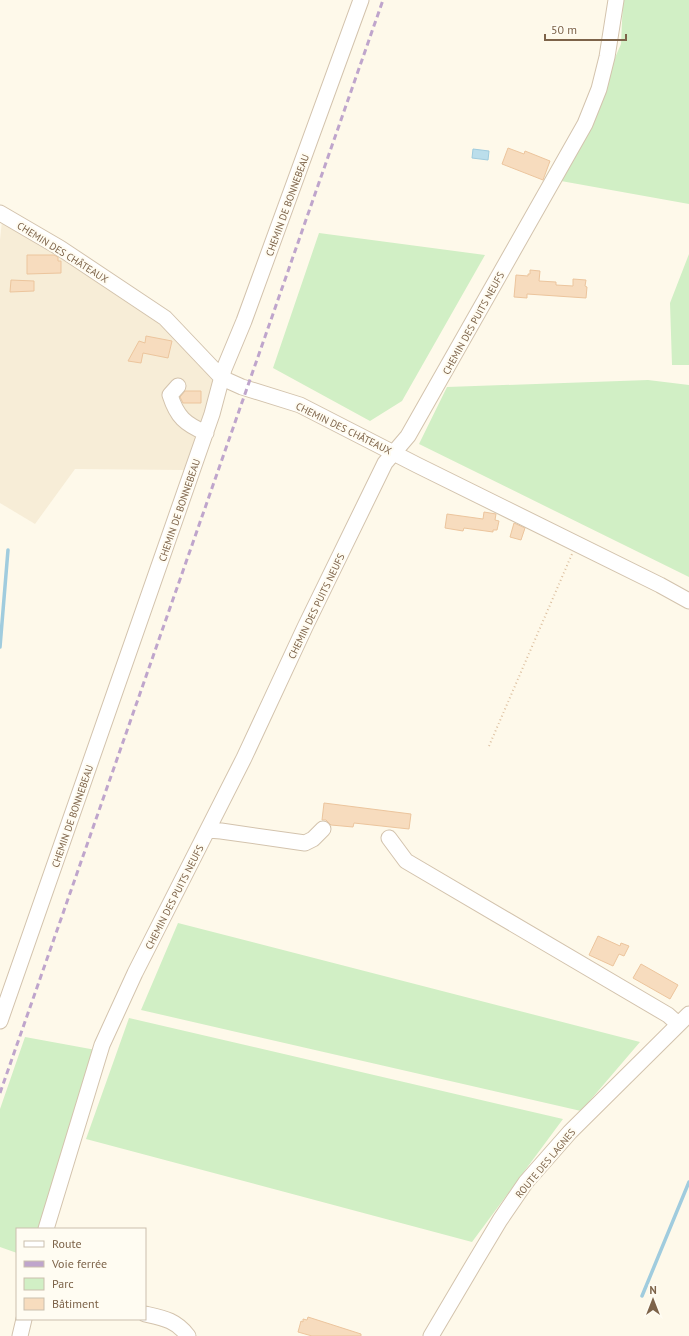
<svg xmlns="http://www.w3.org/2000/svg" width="689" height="1336" viewBox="0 0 689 1336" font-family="'PT Sans',sans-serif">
<rect width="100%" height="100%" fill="#fef9ea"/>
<!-- residential -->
<path fill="#f7edd7" d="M2,221L145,309L204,368L215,383L184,470L75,469L35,524L0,503V240Z"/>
<!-- green -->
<path fill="#d1efc5" d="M623,0H689V204L561,181L621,44Z
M319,233L485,255L402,401L370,421L273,368Z
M689,254V365H672L670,303Z
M648,380L689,385V577L419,444L447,387Z
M178,923L640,1042L581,1111L141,1010Z
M129,1018L563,1119L472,1242L86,1139Z
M25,1037L96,1050L39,1229H17V1253L0,1247V1109Z"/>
<!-- water -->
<path fill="#bbdeeb" stroke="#a0ccde" d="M473,149L489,151L488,160L472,158Z"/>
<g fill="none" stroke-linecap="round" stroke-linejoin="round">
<!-- stream -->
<path stroke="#a0ccde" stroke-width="3.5" d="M0,647L8,550
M642,1296L689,1182"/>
</g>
<!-- building -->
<path fill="#f7dcbe" stroke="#ecc59d" d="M508,148L524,154L525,151L550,161L543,180L502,164Z
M27,255H54L58,257V261H61V273L27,274Z
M530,270L540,271L539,281L556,282V285L573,286V279L586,280L585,286L587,287L586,298L527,294V298L514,297L516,275L528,276V274H530Z
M11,280L34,281V291L10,292Z
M146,336L172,341L168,358L143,353L141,363L128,361L139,341L145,343Z
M185,391H201V403H183L180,397Z
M484,512L496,514L495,520L499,521L497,530H493V532L464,528L463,531L445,528L447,514L483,519Z
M514,523L525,528L521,540L510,537Z
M324,803L411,814L409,829L354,823L353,827L331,825L326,820H322Z
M598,936L620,946L621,943L629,946L624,956L619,954L613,966L589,955Z
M641,964L678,985L670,999L633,978Z
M308,1317L361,1334V1336H312L298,1332L301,1321L303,1322V1319L307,1320Z"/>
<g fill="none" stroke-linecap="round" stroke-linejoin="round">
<defs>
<path id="minor" d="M0,213L60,248L165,318L222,378L242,387L300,405L417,465L660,585L689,601
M178,386L170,395C177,417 185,424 206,433
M208,830L221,831L305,843L313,839L323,829
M389,838L406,861L668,1015L678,1024
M0,1021L212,414L224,369L244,321L361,0
M46,1229L102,1045L135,973L244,758L305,627L385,463L408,436L585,124L599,89L607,57L616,0
M145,1314C163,1318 176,1320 188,1336
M20,1336L24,1319
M431,1336L473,1265L500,1220L526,1182L570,1132L689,1014"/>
</defs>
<!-- minor casing -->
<use href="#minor" stroke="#d3c3ad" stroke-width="17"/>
<!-- path -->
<path stroke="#ddc0a0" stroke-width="2" stroke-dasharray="1 3" stroke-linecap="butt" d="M489,746L572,554"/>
<!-- minor -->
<use href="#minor" stroke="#fff" stroke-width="15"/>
<!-- rail -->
<path stroke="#bfa5cc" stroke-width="3" stroke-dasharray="6 4" stroke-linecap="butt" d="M0,1093L383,0"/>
</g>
<g text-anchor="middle" stroke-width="4" stroke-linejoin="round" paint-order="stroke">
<!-- street labels -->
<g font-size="10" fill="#7d6349" stroke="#fffcf2">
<text transform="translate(287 205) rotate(-70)" y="4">CHEMIN DE BONNEBEAU</text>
<text transform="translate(63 252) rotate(32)" y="4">CHEMIN DES CHÂTEAUX</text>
<text transform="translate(473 323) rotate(-61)" y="4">CHEMIN DES PUITS NEUFS</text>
<text transform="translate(344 428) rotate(26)" y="4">CHEMIN DES CHÂTEAUX</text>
<text transform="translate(179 510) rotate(-71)" y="4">CHEMIN DE BONNEBEAU</text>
<text transform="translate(316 606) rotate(-64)" y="4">CHEMIN DES PUITS NEUFS</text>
<text transform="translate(72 816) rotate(-71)" y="4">CHEMIN DE BONNEBEAU</text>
<text transform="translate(174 897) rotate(-63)" y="4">CHEMIN DES PUITS NEUFS</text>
<text transform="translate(545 1163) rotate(-50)" y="4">ROUTE DES LAGNES</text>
</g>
</g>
<!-- legend -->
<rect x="16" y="1228" width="130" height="92" fill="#fffcf2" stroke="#cbbfae"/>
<rect x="24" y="1241" width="20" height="6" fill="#ffffff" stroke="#cbbfae"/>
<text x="52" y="1248" font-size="12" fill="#7d6349">Route</text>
<rect x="24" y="1261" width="20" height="6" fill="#bfa5cc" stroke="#cbbfae"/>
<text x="52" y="1268" font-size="12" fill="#7d6349">Voie ferrée</text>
<rect x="24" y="1278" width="20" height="12" fill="#d1efc5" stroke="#cbbfae"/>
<text x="52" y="1288" font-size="12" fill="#7d6349">Parc</text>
<rect x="24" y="1298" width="20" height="12" fill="#f7dcbe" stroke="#cbbfae"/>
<text x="52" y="1308" font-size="12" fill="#7d6349">Bâtiment</text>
<!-- north arrow -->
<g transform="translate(653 1300)" stroke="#fffcf2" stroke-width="3" paint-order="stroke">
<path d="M0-3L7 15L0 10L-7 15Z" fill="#7d6349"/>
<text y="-6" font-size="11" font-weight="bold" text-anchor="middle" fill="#7d6349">N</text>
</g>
<!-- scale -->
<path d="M545 34v6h81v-6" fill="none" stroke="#7d6349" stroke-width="2"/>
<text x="551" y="34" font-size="12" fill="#7d6349" stroke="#fffcf2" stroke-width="3" paint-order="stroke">50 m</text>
</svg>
